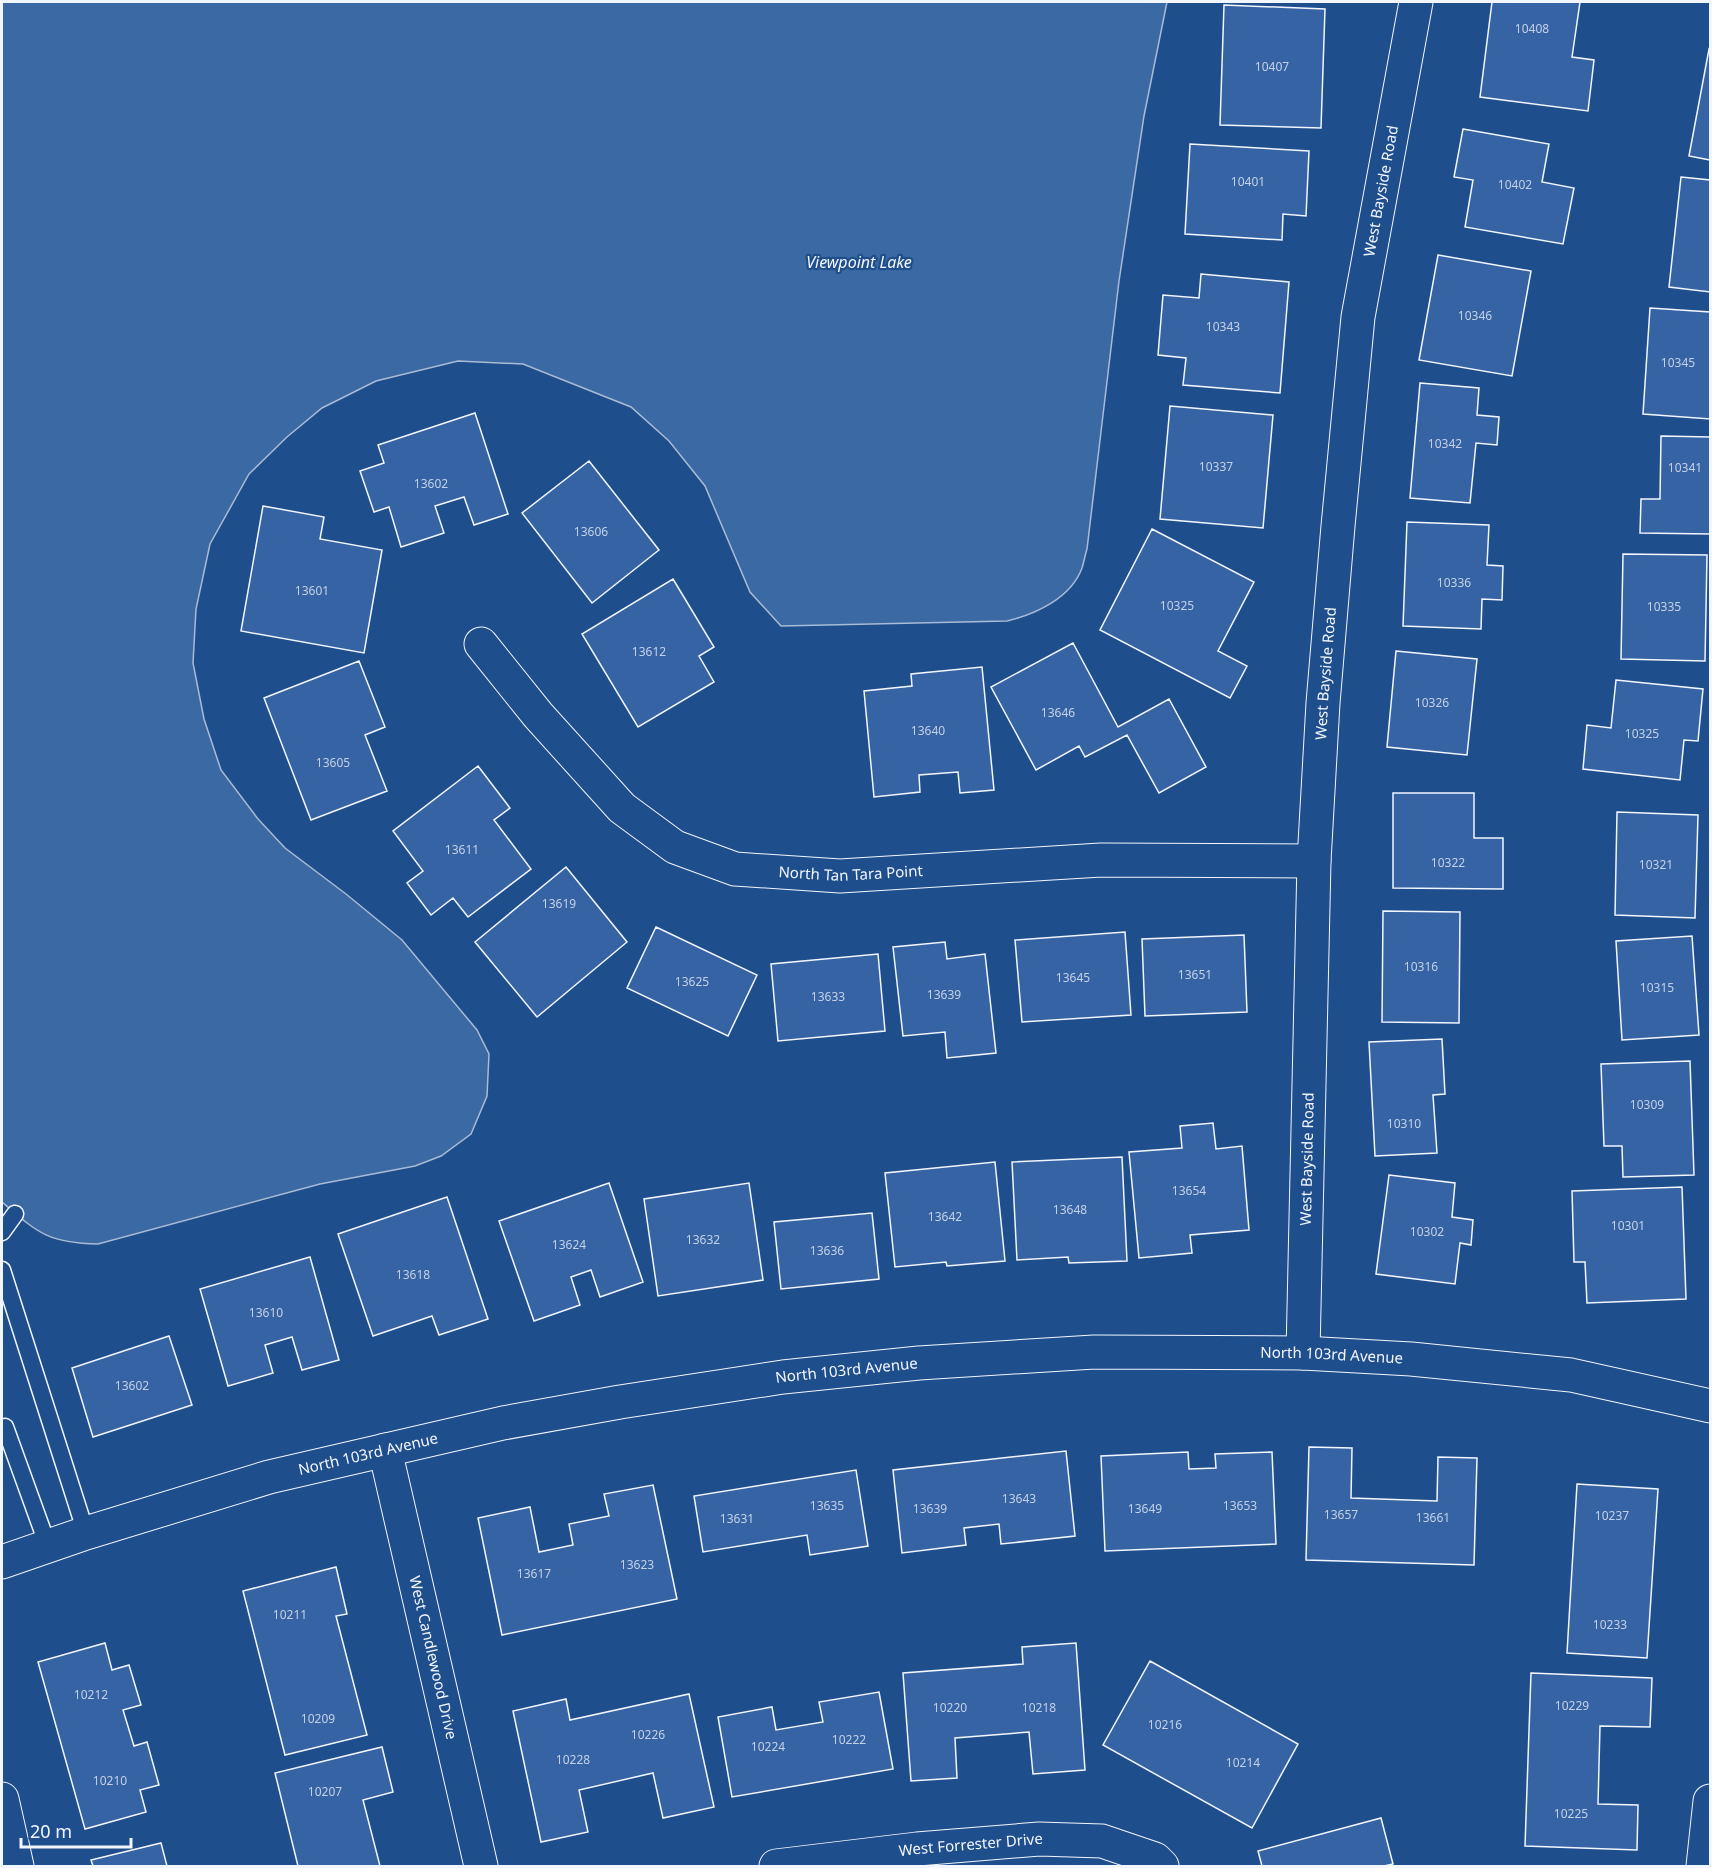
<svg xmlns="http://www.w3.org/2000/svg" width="1712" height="1868" viewBox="0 0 1712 1868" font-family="'Noto Sans',sans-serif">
<rect width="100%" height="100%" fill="#1f4e8c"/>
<!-- water -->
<path fill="#3b69a3" stroke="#a8bbd7" stroke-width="1.5" d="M2,2H1167L1144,116L1119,281L1087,549C1085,555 1084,562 1082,568C1071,598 1036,614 1007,621L781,626L750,592L705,486L669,441L631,407L523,364L458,361L376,381L322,408L287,437L249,474L210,544L196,609L193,663L204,719L221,770L258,819L285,848L346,894L402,940L477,1030L489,1054L487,1096L471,1134L441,1156L415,1166L320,1184L98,1244C48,1243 38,1233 2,1202Z"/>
<!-- building -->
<path fill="#3563a3" stroke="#f2f6ff" stroke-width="1.5" d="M1492,2H1580L1572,57L1594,60L1588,111L1480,97Z
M1224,5L1325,9L1321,128L1220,125Z
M1709,49L1710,50V160L1689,156Z
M1463,129L1549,144L1542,182L1574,188L1563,244L1465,227L1473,180L1454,177Z
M1190,144L1309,151L1306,216L1283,214L1282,240L1185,234Z
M1681,177L1710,180V292L1669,287Z
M1438,255L1531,271L1512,376L1419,360Z
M1201,274L1289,282L1280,393L1183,385L1186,358L1158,355L1163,295L1199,298Z
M1650,308L1710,312V419L1643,414Z
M1420,383L1479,388L1477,415L1499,417L1497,445L1476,443L1470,503L1410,498Z
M1170,406L1273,415L1263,528L1160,519Z
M475,413L508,514L474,525L464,497L435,506L444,533L401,547L389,507L374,512L360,471L384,463L378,445Z
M1661,436L1710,437V534L1640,533L1641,499H1660Z
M589,461L659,550L592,603L522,513Z
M263,506L324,517L320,539L382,550L364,653L241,631Z
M1407,522L1489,525L1487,565L1503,566L1502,600L1482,599L1481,629L1403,626Z
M1152,529L1254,582L1218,651L1247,666L1230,698L1100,630Z
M1623,554L1707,555L1705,661L1621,659Z
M673,579L714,647L699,656L714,682L638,727L582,634Z
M1073,643L1118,727L1169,699L1206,767L1159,793L1127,735L1085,757L1079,746L1036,770L991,687Z
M1396,651L1477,659L1467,755L1387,747Z
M359,661L385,727L365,735L387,791L311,820L264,698Z
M982,667L994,790L960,793L958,772L919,775L920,792L874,797L864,691L912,686L911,674Z
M1616,680L1703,689L1698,741L1684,740L1680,780L1583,769L1587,725L1611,728Z
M478,766L510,808L494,820L531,869L468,917L453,898L431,915L407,883L423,871L393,831Z
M1393,793H1474V838H1503V889L1393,888Z
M1617,812L1698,815L1695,918L1615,915Z
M566,867L627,942L537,1017L475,942Z
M1383,911L1460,912L1459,1023L1382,1022Z
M656,927L757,975L728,1036L627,988Z
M1125,932L1131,1015L1022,1022L1015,940Z
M1244,935L1247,1012L1145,1016L1142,939Z
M1692,936L1699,1035L1622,1040L1616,941Z
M945,942L947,959L985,954L996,1053L947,1058L945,1032L903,1036L893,947Z
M878,954L885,1031L778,1041L771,964Z
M1442,1039L1445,1094L1433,1095L1437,1153L1375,1156L1369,1042Z
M1690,1061L1694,1175L1623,1177L1622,1146H1604L1601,1064Z
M1213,1123L1216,1149L1242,1146L1249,1230L1190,1235L1192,1253L1139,1258L1129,1152L1182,1148L1180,1126Z
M1122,1157L1127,1261L1069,1263L1068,1257L1017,1260L1012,1162Z
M995,1162L1005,1261L947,1266L946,1262L895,1267L885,1173Z
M1389,1175L1455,1183L1452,1217L1473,1220L1471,1245L1460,1243L1455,1284L1376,1274Z
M609,1183L643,1282L600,1297L591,1270L571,1277L580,1305L534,1321L499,1221Z
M749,1183L763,1280L658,1296L644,1199Z
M1682,1187L1686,1299L1587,1303L1585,1262H1574L1572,1191Z
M447,1197L488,1319L439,1335L432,1316L373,1336L338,1234Z
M872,1213L879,1279L781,1289L774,1222Z
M310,1257L339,1360L302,1370L292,1337L265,1345L273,1373L228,1386L200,1289Z
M169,1336L192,1405L93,1437L72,1368Z
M1309,1447L1352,1448L1351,1498L1437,1501L1438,1457L1477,1458L1474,1565L1306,1560Z
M1066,1451L1075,1536L1001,1544L999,1524L964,1528L966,1545L902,1553L893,1470Z
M1188,1452L1189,1469L1216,1468L1215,1454L1272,1452L1276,1544L1105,1551L1101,1456Z
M856,1470L868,1546L810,1555L807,1535L703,1552L694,1496Z
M1577,1484L1658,1489L1647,1658L1567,1653Z
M653,1485L677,1599L502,1635L478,1518L530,1507L539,1552L573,1545L569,1524L609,1516L604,1494Z
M336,1567L347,1614L336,1616L367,1735L285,1755L243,1591Z
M105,1643L112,1670L129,1665L141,1705L123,1710L134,1746L147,1742L159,1785L140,1790L146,1812L85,1829L38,1662Z
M1076,1643L1085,1770L1033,1774L1029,1732L955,1738L957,1778L911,1781L903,1673L1023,1664L1022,1647Z
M1150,1661L1298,1744L1252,1828L1103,1745Z
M1531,1673L1652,1678L1650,1727L1600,1726L1598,1804L1638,1805L1637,1850L1525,1846Z
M879,1692L893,1769L732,1797L718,1717L772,1707L776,1730L823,1722L819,1702Z
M689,1694L714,1807L663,1818L653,1773L579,1790L588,1832L541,1842L513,1711L566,1699L570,1720Z
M382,1747L393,1792L363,1800L380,1866H298L275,1773Z
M1381,1818L1393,1864L1384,1866H1262L1258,1851Z
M161,1843L167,1866H93L91,1860Z"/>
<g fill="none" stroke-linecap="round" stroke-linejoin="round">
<defs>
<path id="service" d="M2,1232L15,1214
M2,1270L86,1533
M5,1427L48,1546"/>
<g id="minor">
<path id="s1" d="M481,644L538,715L622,808L675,847L735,869L840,876L1101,860L1314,861"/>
<path id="s2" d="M1303,1353L1314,861L1323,703L1338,526L1358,317L1416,2"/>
<path id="s3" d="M385,1450L481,1866"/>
<path d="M2,1799L17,1866"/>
<path id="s4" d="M776,1866L917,1849L1039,1839L1102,1841L1155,1859L1162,1866"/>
<path d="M1703,1866L1710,1801"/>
</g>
<g id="tertiary">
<path id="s5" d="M2,1562L86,1533L269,1477L503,1423L620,1402L783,1377L919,1363L1094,1352L1303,1353L1411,1359L1571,1375L1710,1406"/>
</g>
</defs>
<!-- service casing -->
<use href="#service" stroke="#f2f6ff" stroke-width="19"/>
<!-- minor casing -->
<use href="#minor" stroke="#f2f6ff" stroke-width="35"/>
<!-- tertiary casing -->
<use href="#tertiary" stroke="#f2f6ff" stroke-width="35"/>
<!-- service -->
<use href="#service" stroke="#1f4e8c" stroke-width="16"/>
<!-- minor -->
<use href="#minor" stroke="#1f4e8c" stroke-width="33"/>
<!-- tertiary -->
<use href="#tertiary" stroke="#1f4e8c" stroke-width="33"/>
</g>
<g text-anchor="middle" stroke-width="4.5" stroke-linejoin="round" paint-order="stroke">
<!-- number labels -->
<g font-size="12" fill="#c3d1e8">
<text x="1532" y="33">10408</text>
<text x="1272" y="71">10407</text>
<text x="1248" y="186">10401</text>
<text x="1515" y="189">10402</text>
<text x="1475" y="320">10346</text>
<text x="1223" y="331">10343</text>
<text x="1678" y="367">10345</text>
<text x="1445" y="448">10342</text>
<text x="1216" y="471">10337</text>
<text x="1685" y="472">10341</text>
<text x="431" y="488">13602</text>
<text x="591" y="536">13606</text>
<text x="1454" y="587">10336</text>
<text x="312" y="595">13601</text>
<text x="1177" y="610">10325</text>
<text x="1664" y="611">10335</text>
<text x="649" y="656">13612</text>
<text x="1432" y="707">10326</text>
<text x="1058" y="717">13646</text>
<text x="928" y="735">13640</text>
<text x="1642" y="738">10325</text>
<text x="333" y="767">13605</text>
<text x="462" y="854">13611</text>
<text x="1448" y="867">10322</text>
<text x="1656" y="869">10321</text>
<text x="559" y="908">13619</text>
<text x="1421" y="971">10316</text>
<text x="1195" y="979">13651</text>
<text x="1073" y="982">13645</text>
<text x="692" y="986">13625</text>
<text x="1657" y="992">10315</text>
<text x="944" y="999">13639</text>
<text x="828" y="1001">13633</text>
<text x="1647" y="1109">10309</text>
<text x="1404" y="1128">10310</text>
<text x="1189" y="1195">13654</text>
<text x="1070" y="1214">13648</text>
<text x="945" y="1221">13642</text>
<text x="1628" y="1230">10301</text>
<text x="1427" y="1236">10302</text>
<text x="703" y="1244">13632</text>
<text x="569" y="1249">13624</text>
<text x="827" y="1255">13636</text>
<text x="413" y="1279">13618</text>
<text x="266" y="1317">13610</text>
<text x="132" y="1390">13602</text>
<text x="1019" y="1503">13643</text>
<text x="827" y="1510">13635</text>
<text x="1240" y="1510">13653</text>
<text x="930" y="1513">13639</text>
<text x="1145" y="1513">13649</text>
<text x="1341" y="1519">13657</text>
<text x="1612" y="1520">10237</text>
<text x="1433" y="1522">13661</text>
<text x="737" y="1523">13631</text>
<text x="637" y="1569">13623</text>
<text x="534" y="1578">13617</text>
<text x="290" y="1619">10211</text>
<text x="1610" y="1629">10233</text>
<text x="91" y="1699">10212</text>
<text x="1572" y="1710">10229</text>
<text x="950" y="1712">10220</text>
<text x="1039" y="1712">10218</text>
<text x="318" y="1723">10209</text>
<text x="1165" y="1729">10216</text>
<text x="648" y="1739">10226</text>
<text x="849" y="1744">10222</text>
<text x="768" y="1751">10224</text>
<text x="573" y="1764">10228</text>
<text x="1243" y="1767">10214</text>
<text x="110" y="1785">10210</text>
<text x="325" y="1796">10207</text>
<text x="1571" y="1818">10225</text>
</g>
<!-- street labels -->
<g font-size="15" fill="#f2f6ff" stroke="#1f4e8c">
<text dy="5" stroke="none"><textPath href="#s2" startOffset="1166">West Bayside Road</textPath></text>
<text dy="5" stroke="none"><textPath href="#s2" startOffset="680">West Bayside Road</textPath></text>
<text dy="5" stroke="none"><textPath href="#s1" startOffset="462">North Tan Tara Point</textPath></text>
<text dy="5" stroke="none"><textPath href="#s2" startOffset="194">West Bayside Road</textPath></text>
<text dy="5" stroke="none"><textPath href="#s5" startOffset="1354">North 103rd Avenue</textPath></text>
<text dy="5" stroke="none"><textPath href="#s5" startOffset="868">North 103rd Avenue</textPath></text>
<text dy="5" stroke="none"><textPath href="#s5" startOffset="382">North 103rd Avenue</textPath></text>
<text dy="5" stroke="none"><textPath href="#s3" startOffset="213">West Candlewood Drive</textPath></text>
<text dy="5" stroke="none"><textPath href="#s4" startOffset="196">West Forrester Drive</textPath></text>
</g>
<!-- water labels -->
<g font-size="16" font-style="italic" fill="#f2f6ff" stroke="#1f4e8c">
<text x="859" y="268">Viewpoint Lake</text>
</g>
</g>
<!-- border -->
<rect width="1712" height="1868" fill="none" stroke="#f2f6ff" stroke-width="6"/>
<!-- scale -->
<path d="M21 1838v9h110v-9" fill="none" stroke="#f2f6ff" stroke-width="3"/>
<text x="30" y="1838" font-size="18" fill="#f2f6ff" stroke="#1f4e8c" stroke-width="4.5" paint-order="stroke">20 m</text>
</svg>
